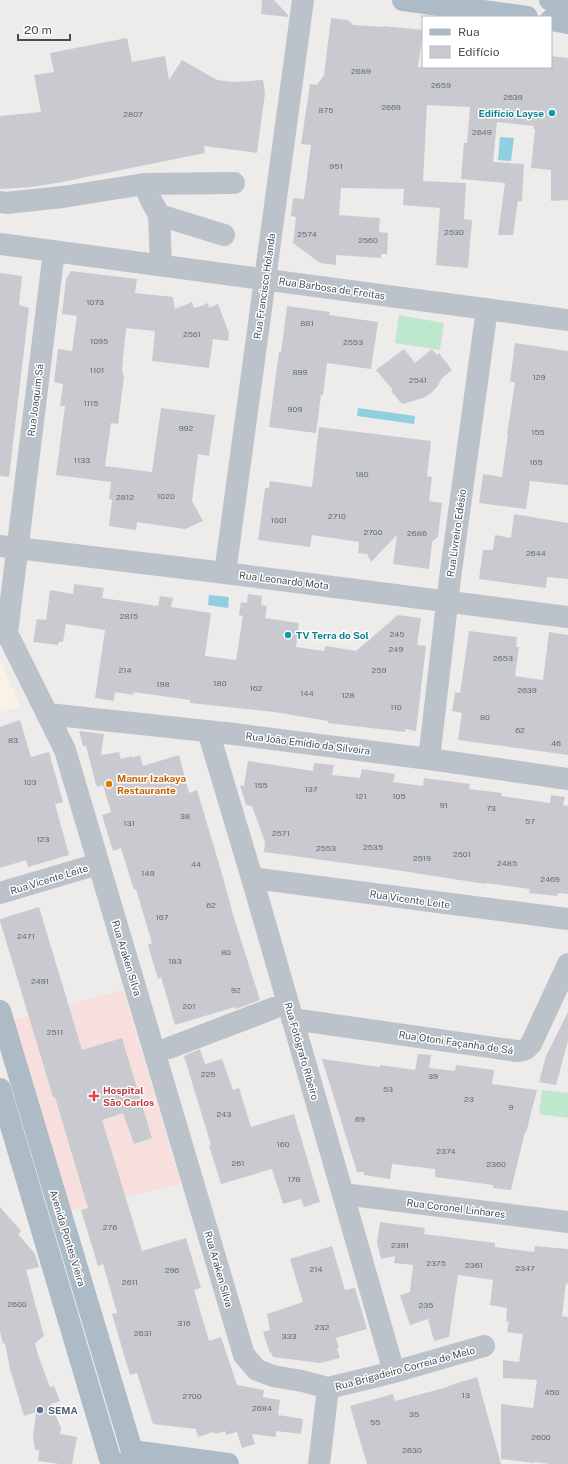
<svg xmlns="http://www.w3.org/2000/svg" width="568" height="1464" viewBox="0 0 568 1464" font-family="'Public Sans',sans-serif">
<rect width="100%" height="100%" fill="#eeebeb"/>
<!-- commercial -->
<path fill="#f8f3e5" d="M0,660L20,707L0,712Z"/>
<!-- medical -->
<path fill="#f6dfdc" d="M123,990L181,1184L66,1211L11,1021Z"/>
<!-- green -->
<path fill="#bde8cd" d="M399,315L444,323L440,350L395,343Z
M542,1090L568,1093V1118L539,1114Z"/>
<!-- water -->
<path fill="#8fcfe0" d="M500,137L514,138L511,161L498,160Z
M358,408L415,416L414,424L357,416Z
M209,595L229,597L228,608L208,605Z"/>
<!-- building -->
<path fill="#c9cad0" d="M262,0H274L288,15V17L261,14Z
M331,18L348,20L353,25L383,27V26L423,30L418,67H551V56L568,58V200L551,201V170L531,168L535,129H533L534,126L497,122L493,162L524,164L522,201H518L513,235H498L505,183L461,179L464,143H467L470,107L427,105L423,181L466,183L464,219L472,220L468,268L436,265L440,208L403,205L404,189L341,188L339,215L380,218L379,232L388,233L387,254H381V258L336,255V265L320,263L293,243L296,217L291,216L293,198L304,199L311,145L301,144L310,84L317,85L324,75Z
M127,38L132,62L165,56L169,80L182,60L217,80L234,82L263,80L265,93L257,153L204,146L205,153L62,182L32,187L0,189V116L41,112L34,75L54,72L50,53Z
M71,271L137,279L135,293L173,297L175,309L192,302L194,308L196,307V308L208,303L209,308L218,304L229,333L228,341L213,339L209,368L152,361L155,331L126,328L122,369L124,377L118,424L111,423L105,466L152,472L161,408L215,415L209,456L198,454L192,501L203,521L185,529L137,522L136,530L109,526L112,500L109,499L111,482L56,475L65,406H60L63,384L54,382L58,349L72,351L77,316L62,314L66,279Z
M0,273L22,276L19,305L29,308L9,477L0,476Z
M287,306L330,312L329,315L378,322L371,369L327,363L323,395H321L316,433L269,427L279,352H281Z
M515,343L568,351V485L530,481L526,509L479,503L483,474L502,477L508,434H507L515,382H510Z
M404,349L415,363L432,349L437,355L439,353L452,370L442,378L437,387L431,393L423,398L402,404L391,391L393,390L376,370Z
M319,427L431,441L427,476L432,477L429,501L442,503L438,537L432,542L429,569L393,564L397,535L371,562L367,554L358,553L359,542L312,535L310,547L258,540L265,488H269L270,481L312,487Z
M514,514L568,523V579L547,577L546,588L479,579L483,550H493L495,535L511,538Z
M74,584L104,588L102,598L158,606L160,596L173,598L171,607L211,613L205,656L236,660L243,616L239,615L241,602L247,603L248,594L262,596L261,605L267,606L265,618L299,623L296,647L324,651L325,646L356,651L398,615L421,618L417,645L426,646L416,731L405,729V732L328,723V721L274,712L190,703V700L133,692V695L115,692L114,701L95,698L105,630L66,624L63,642H59L58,645L33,642L37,619L46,620L50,590L73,594Z
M469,631L517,637L516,647H519L515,676L543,680L549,632L568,635V755L458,740L462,713L452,711L455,692L460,693Z
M20,720L31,757L49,752L63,802L55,804L69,855L28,867L26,860L0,868V727Z
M79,731L104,734L101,755L119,752L121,759L132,756V758L140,755L143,766L179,755L189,793L197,790L222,874L234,918L260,1000L236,1009L235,1007L175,1025L161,977L158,979L148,945L152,943L136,889L134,890L121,848L113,851L102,815L111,812L103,785L98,787L96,785L86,746H83Z
M248,761L313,771L314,763L334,765L332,775L360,778L362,769L395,774L393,782L423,786L424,778L470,784L469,789L502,793L501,796L550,803L551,795L565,797L563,805L568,806V894L558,893L557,896L529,893L530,889L485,883V884L396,870L264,852L265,842L252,806L246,805L240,785L244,786Z
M39,907L82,1050L122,1038L152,1138L134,1144L123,1113L102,1120L142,1251L186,1238L201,1288L194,1290L209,1341L221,1337L237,1385L264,1390L263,1397L280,1400L278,1415L303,1419L301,1434L276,1431V1437L252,1434L255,1444L242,1448L237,1432L226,1435L225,1431L215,1434L214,1432L198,1437L196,1429L153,1424L137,1373L130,1375L112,1314L117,1313L103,1264L98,1266L81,1210L88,1208L55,1097H53L0,921V919Z
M568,1012V1041L556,1085L539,1082L546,1056Z
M200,1049L205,1064L222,1059L233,1090L239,1088L251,1127L294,1114L320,1202L304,1207L301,1199L283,1204L272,1169L221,1184L209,1145H211L184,1056Z
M418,1054L431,1055L429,1068L455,1071L456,1065L494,1070L492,1084L537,1090L526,1133L525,1132L511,1190L493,1188V1185L435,1177V1169L392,1164L390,1179L364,1175V1172H357L322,1059L380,1067V1065L415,1070Z
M0,1207L21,1231L18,1234L35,1254L39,1267L26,1270L44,1336L35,1343L38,1355L50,1387L54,1386L60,1401L51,1404L61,1428L60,1434L77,1437L72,1464H60L38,1461L39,1450H35L33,1437L36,1412L24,1416L10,1369L5,1343L3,1344L0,1332Z
M380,1222L425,1228L424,1234L495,1243V1247L534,1252L535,1246L568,1249V1284L566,1283L562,1316L568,1317V1464H550L535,1462L534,1463L501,1459V1404L533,1408L537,1380L503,1378V1360L519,1362L523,1334L507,1332L509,1321L506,1322L507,1308L490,1305L493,1280L458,1275L449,1337L434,1341L428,1319L410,1325L400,1295L410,1292L413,1265L394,1263L395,1256L381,1259L377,1242Z
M332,1246L345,1290L355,1288L367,1329L336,1338L339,1347L337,1348L340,1358L320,1363L273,1357L271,1352L270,1353L263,1332L270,1330L267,1314L303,1302L290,1259Z
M477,1377L501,1464H367L350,1406L393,1394L395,1401L448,1387V1386Z"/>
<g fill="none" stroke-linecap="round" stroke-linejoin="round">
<!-- minor -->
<path stroke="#bbc2c9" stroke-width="22" d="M144,184L234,183
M0,202L6,203L63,197L144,184L151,200L159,215L161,265
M159,215L224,235
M0,244L568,320
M54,251L7,633L65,750L244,1355L257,1370L273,1376L302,1381L328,1388L394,1372L484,1346
M0,546L225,573L568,617
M225,573L303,0
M48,714L234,734L429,759L568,779
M208,731L252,878L394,1372
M429,759L450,578L487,309
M252,878L568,919
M0,893L98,864
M292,1019L517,1051C524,1051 527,1049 531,1044L568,964
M169,1048L274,1008
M343,1194L568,1222
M319,1464L328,1388"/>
<!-- major -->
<path stroke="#adbbc7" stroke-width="22" d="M403,0L527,17
M550,0L568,2
M551,20L568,23
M0,1011L132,1451V1464
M0,1089L110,1459L117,1464
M132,1451L228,1464"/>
</g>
<!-- markers -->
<g fill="#0f9aa8" stroke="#fff" stroke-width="1.5">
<circle cx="552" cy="113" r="4"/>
<circle cx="288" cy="635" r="4"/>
</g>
<circle fill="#e8710a" stroke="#fff" stroke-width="1.5" cx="109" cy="784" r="4"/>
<path fill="#e0444e" stroke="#fff" stroke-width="1.5" d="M92 1090h4v4h4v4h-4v4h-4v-4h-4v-4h4z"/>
<circle fill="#5c6f8a" stroke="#fff" stroke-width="1.5" cx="40" cy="1410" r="4"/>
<g text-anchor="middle" stroke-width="3" stroke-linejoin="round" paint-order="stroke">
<!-- number labels -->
<g font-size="8" fill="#676d74">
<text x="361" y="74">2689</text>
<text x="441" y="88">2659</text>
<text x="513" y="100">2639</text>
<text x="391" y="110">2669</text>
<text x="326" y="113">875</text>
<text x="133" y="117">2807</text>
<text x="482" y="135">2649</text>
<text x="336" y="169">951</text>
<text x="454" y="235">2530</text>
<text x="307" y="237">2574</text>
<text x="368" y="243">2560</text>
<text x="95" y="305">1073</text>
<text x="307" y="326">881</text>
<text x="192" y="337">2561</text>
<text x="99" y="344">1095</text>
<text x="353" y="345">2553</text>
<text x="97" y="373">1101</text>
<text x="300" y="375">899</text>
<text x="539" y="380">129</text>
<text x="418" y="383">2541</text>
<text x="91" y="406">1115</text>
<text x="295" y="412">909</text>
<text x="186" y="431">992</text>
<text x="538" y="435">155</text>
<text x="82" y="463">1133</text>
<text x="536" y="465">165</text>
<text x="362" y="477">180</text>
<text x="166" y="499">1020</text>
<text x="125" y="500">2812</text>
<text x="337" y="519">2710</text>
<text x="279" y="523">1001</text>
<text x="373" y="535">2700</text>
<text x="417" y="536">2686</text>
<text x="536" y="556">2644</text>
<text x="129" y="619">2815</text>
<text x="397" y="637">245</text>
<text x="396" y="652">249</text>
<text x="503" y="661">2653</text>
<text x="125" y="673">214</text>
<text x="379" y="673">259</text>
<text x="220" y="686">180</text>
<text x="163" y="687">198</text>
<text x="256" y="691">162</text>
<text x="527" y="693">2639</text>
<text x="307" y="696">144</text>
<text x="348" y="698">128</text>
<text x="396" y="710">110</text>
<text x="485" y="720">80</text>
<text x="520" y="733">62</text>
<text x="13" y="743">83</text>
<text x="556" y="746">46</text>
<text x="30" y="785">103</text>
<text x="261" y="788">155</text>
<text x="311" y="792">137</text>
<text x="361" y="799">121</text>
<text x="399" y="799">105</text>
<text x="444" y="808">91</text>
<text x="491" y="811">73</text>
<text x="185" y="819">38</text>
<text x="530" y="824">57</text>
<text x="129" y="826">131</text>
<text x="281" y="836">2571</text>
<text x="43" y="842">123</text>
<text x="373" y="850">2535</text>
<text x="326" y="851">2553</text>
<text x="462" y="857">2501</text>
<text x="422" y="861">2519</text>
<text x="507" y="866">2485</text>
<text x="196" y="867">44</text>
<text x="148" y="876">149</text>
<text x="550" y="882">2469</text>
<text x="211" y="908">62</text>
<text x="162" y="920">167</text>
<text x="26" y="939">2471</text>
<text x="226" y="955">80</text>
<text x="175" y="964">183</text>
<text x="40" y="984">2491</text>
<text x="236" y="993">92</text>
<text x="189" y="1009">201</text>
<text x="55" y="1035">2511</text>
<text x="208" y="1077">225</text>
<text x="433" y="1079">39</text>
<text x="388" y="1092">53</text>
<text x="469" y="1102">23</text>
<text x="511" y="1110">9</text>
<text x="224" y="1117">243</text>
<text x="360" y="1122">69</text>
<text x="283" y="1147">160</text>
<text x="446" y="1154">2374</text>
<text x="238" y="1166">261</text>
<text x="496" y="1167">2360</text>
<text x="294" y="1182">178</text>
<text x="110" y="1230">276</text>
<text x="400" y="1248">2391</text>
<text x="436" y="1266">2375</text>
<text x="474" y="1268">2361</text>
<text x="525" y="1271">2347</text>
<text x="316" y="1272">214</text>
<text x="172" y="1273">296</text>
<text x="130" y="1285">2611</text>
<text x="17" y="1307">2600</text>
<text x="426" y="1308">235</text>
<text x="184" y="1326">316</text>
<text x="322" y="1330">232</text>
<text x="143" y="1336">2631</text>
<text x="289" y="1339">333</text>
<text x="552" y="1395">450</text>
<text x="466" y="1398">13</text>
<text x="192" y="1399">2700</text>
<text x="262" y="1411">2684</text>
<text x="414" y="1417">35</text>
<text x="375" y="1425">55</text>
<text x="541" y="1440">2600</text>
<text x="412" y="1453">2630</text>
</g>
<!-- culture labels -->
<g font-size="10" font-weight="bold" fill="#0d838f" stroke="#fff" text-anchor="end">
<text x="544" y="117">Edifício Layse</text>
<text x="296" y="639" text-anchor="start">TV Terra do Sol</text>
</g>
<!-- street labels -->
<g font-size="10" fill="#464e56" stroke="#fff">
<text transform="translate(264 286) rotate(-82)" y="4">Rua Francisco Holanda</text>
<text transform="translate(332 288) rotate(8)" y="4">Rua Barbosa de Freitas</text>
<text transform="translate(35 400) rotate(-83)" y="4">Rua Joaquim Sá</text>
<text transform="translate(456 533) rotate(-82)" y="4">Rua Livreiro Edésio</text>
<text transform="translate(284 580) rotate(7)" y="4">Rua Leonardo Mota</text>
<text transform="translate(308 743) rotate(7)" y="4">Rua João Emídio da Silveira</text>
<text transform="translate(49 879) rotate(-17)" y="4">Rua Vicente Leite</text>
<text transform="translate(410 899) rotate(8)" y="4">Rua Vicente Leite</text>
<text transform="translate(127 958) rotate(73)" y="4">Rua Araken Silva</text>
<text transform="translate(456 1042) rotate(8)" y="4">Rua Otoni Façanha de Sá</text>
<text transform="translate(302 1051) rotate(74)" y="4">Rua Fotógrafo Ribeiro</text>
<text transform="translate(456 1208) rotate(7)" y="4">Rua Coronel Linhares</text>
<text transform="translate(68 1238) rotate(73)" y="4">Avenida Pontes Vieira</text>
<text transform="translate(219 1269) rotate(74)" y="4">Rua Araken Silva</text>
<text transform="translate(405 1368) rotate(-15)" y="4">Rua Brigadeiro Correia de Melo</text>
</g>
<!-- food labels -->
<g font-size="10" font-weight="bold" fill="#c56008" stroke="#fff" text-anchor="start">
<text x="117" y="782">Manur Izakaya<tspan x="117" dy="12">Restaurante</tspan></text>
</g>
<!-- health labels -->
<g font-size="10" font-weight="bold" fill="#be3a42" stroke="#fff" text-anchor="start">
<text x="103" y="1094">Hospital<tspan x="103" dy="12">São Carlos</tspan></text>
</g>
<!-- service labels -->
<g font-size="10" font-weight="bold" fill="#4e5e75" stroke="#fff" text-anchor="start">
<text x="48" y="1414">SEMA</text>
</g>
</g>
<!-- legend -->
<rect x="422" y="16" width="130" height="52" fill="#ffffff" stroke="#b5b8bb"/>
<rect x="430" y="29" width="20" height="6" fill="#adbbc7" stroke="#b5b8bb"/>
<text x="458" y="36" font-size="12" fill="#464e56">Rua</text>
<rect x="430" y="46" width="20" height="12" fill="#c9cad0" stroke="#b5b8bb"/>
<text x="458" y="56" font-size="12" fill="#464e56">Edifício</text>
<!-- scale -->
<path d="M18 34v6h52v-6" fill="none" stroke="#464e56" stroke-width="2"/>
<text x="24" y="34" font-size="12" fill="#464e56" stroke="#ffffff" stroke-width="3" paint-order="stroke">20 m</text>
</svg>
